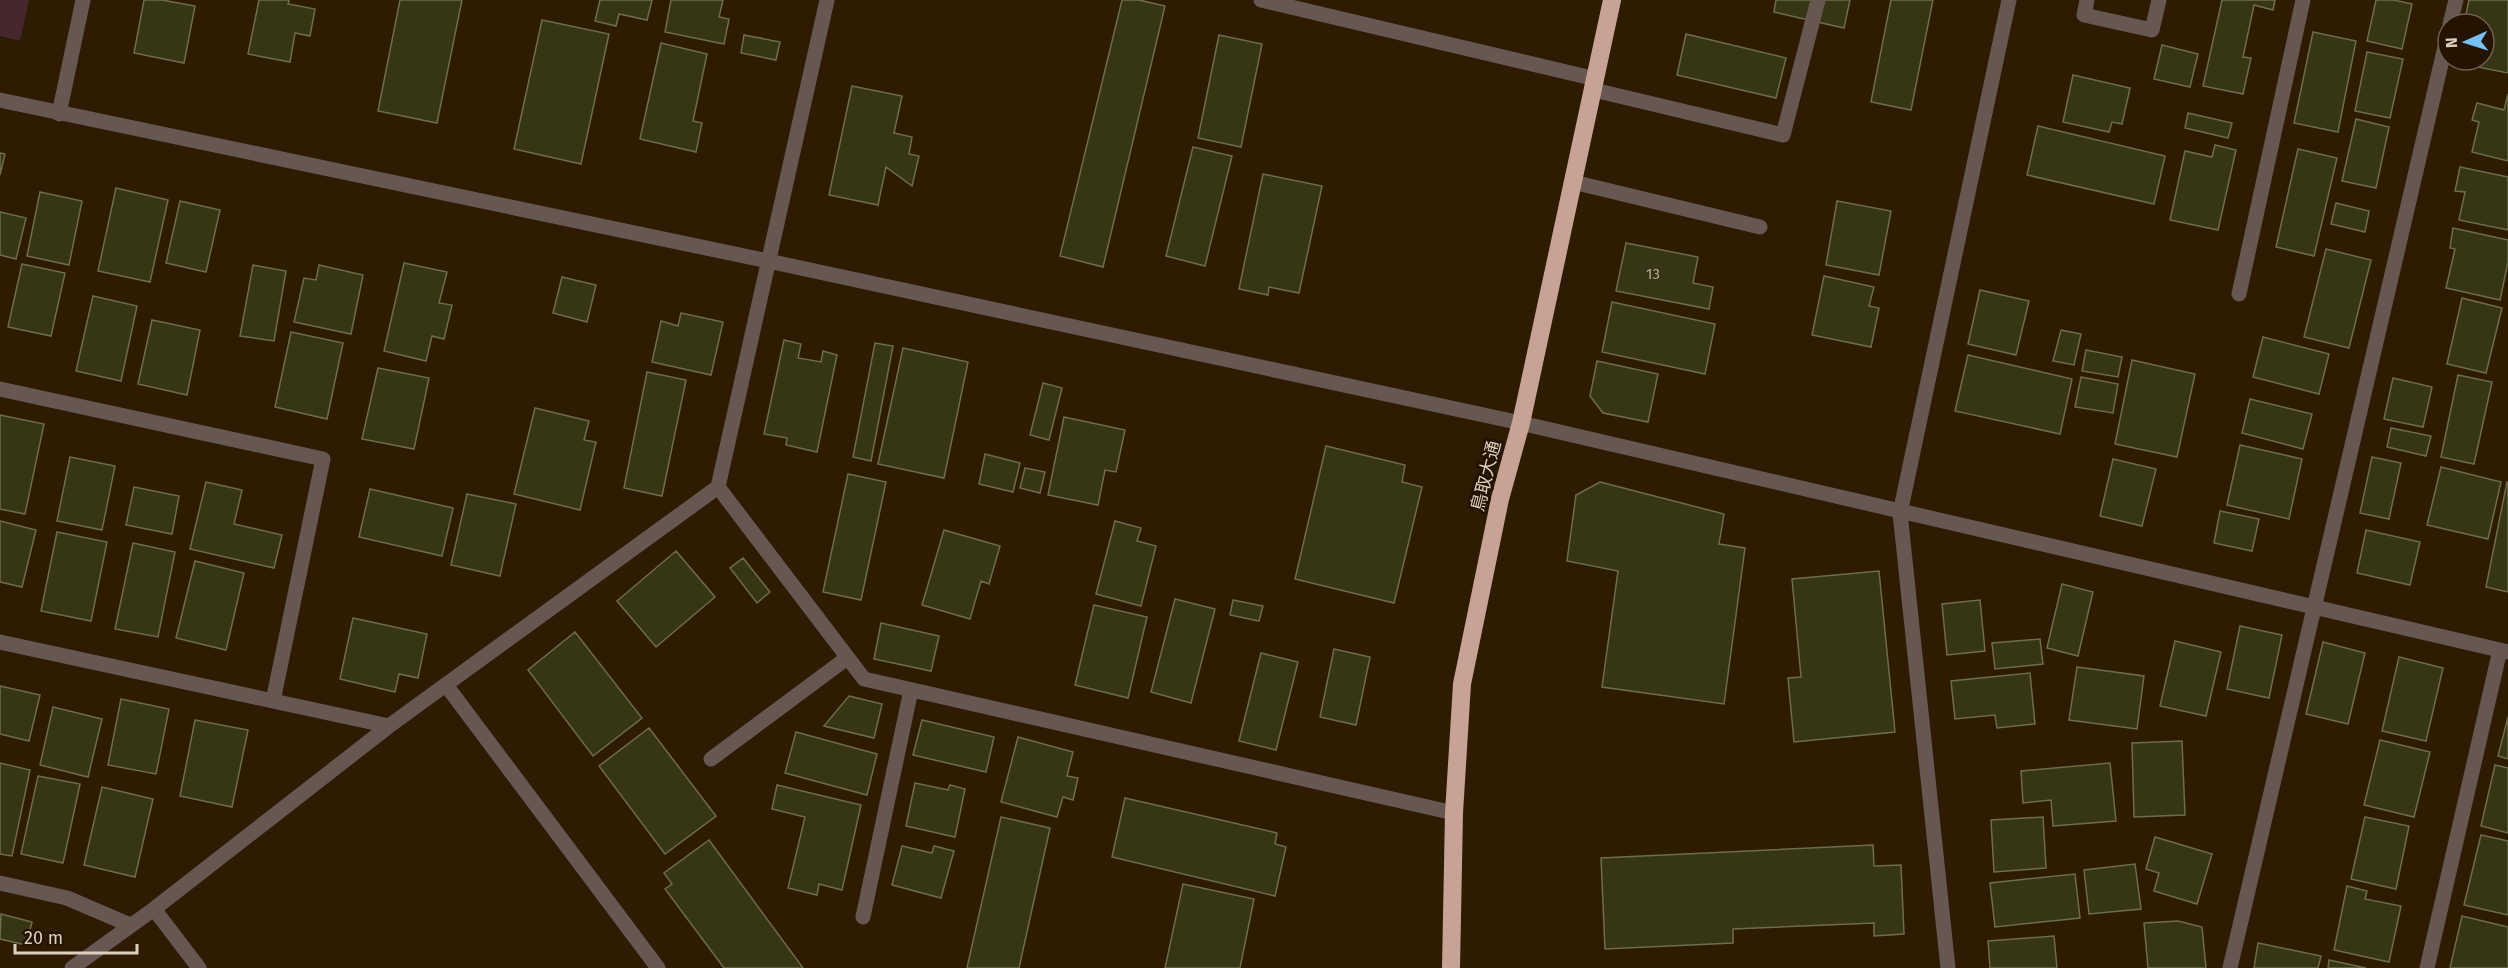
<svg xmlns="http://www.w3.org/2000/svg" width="2508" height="968" viewBox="0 0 2508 968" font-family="'Fira Sans','Noto Sans JP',sans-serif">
<rect width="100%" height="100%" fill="#2e1c02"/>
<!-- green -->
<path fill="#45262c" d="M0,0H29L20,41L0,36Z"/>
<!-- building -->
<path fill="#363516" stroke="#6d6d4c" stroke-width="1.5" d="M144,0H162L195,6L184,63L134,53Z
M259,0H289L288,4L315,9L310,36L295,33L290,62L248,54Z
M400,0H462L437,123L378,111Z
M600,0H652L647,20L619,14L616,26L595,21Z
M671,0H723L719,17L729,19L724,44L665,32Z
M1122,0H1139L1165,6L1103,267L1060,256Z
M1776,0H1850L1844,28L1774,12Z
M1891,0H1933L1911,110L1871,102Z
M2222,0H2275L2273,10L2254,5L2243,57L2251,58L2243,94L2203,86Z
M2376,0H2394L2412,4L2402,49L2367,41Z
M2469,0H2508V73L2468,65L2469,60H2484V24H2477V22L2465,19Z
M542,20L609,34L581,164L514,149Z
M2313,32L2356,41L2338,132L2294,123Z
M1686,34L1786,58L1776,98L1677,75Z
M744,35L780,42L776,60L741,53Z
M1219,35L1262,44L1241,147L1198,138Z
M661,43L707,54L693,121L702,123L696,152L640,139Z
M2162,45L2198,54L2190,87L2154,79Z
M2367,52L2403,59L2390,118L2355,111Z
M2073,75L2130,88L2122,124L2112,122L2109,132L2063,122Z
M852,86L902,96L894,133L912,137L909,154L919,156L912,186L886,167L878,205L829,195Z
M2508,94V161L2472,152L2479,122L2472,120L2477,103L2504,110Z
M2188,113L2232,123L2228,138L2185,128Z
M2356,119L2389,127L2376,188L2342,181Z
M2038,126L2165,156L2154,204L2027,175Z
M2215,145L2236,150L2218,230L2170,220L2185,151L2212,157Z
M1193,147L1232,156L1205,266L1166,256Z
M2298,149L2337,158L2314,256L2276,247Z
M0,153L5,154L0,175Z
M2460,167L2508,177V230L2459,220L2465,192L2455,191Z
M1263,174L1322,186L1299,293L1269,287L1268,295L1239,289Z
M116,188L168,200L150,282L98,271Z
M40,192L82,201L69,265L27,256Z
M180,201L220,210L206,272L166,263Z
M1837,201L1891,211L1879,275L1826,265Z
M2336,203L2369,211L2365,232L2331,224Z
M0,212L26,218L16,259L0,255Z
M2453,228L2508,240V262L2500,300L2446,288L2455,249L2450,248Z
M1626,243L1698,257L1693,283L1713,287L1709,309L1616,291Z
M2326,249L2371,260L2349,348L2304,337Z
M404,263L447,272L439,303L452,305L444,339L432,336L426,361L384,351Z
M22,264L65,273L51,336L8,327Z
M253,265L286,271L274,341L240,336Z
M319,265L363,275L351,334L294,322L304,278L316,280Z
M1824,276L1874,287L1869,306L1879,308L1871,347L1812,335Z
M562,277L596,285L587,322L553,313Z
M1980,290L2029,301L2016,355L1968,344Z
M93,296L137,306L121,381L76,371Z
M2462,298L2502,308L2486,373L2447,364Z
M1612,302L1715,324L1705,374L1602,352Z
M681,313L723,322L711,375L652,362L661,321L678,326Z
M152,320L200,330L187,395L138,384Z
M2061,330L2081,334L2074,365L2053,361Z
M291,332L343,343L327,419L275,407Z
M2263,337L2329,354L2319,394L2253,377Z
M784,340L801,344L798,358L821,362L823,351L837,355L817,452L786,445L787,438L764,434Z
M875,343L893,346L871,461L853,457Z
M903,348L968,362L944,478L878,464Z
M2086,350L2122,357L2118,377L2082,371Z
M1968,355L2072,379L2060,434L1955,411Z
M2132,360L2195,374L2177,457L2115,444Z
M1597,361L1658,374L1648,422L1603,413L1590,396Z
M378,368L429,378L414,449L362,439Z
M647,372L686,380L662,496L624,488Z
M2458,375L2492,382L2474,464L2441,457Z
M2081,377L2118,384L2113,413L2075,407Z
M2393,378L2432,387L2423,427L2384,419Z
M1043,383L1062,388L1049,440L1030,435Z
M2250,399L2312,414L2303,449L2242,433Z
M535,408L589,421L584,440L596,442L580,510L514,494Z
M0,415L44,424L25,514L0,509Z
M1064,417L1125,430L1116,472L1105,470L1098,505L1048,495Z
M2391,428L2431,436L2426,456L2387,447Z
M2240,445L2302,459L2289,519L2227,505Z
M1326,446L1405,465L1402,482L1422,487L1394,603L1295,579Z
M985,454L1020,463L1013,492L979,484Z
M70,457L115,466L102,530L57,521Z
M2372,457L2401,463L2389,519L2360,513Z
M2113,459L2156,469L2142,526L2100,516Z
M2441,467L2501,482L2488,539L2427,525Z
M1025,468L1045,472L1040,493L1020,488Z
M848,474L886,482L861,600L823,592Z
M206,482L242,490L234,524L282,535L274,568L190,549Z
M1600,482L1724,514L1719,544L1745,548L1724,704L1602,687L1618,571L1567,561L1576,495Z
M2507,482H2508V592L2486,587Z
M134,487L179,496L172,534L126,525Z
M370,489L453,508L442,556L359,537Z
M467,494L516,504L500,576L451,565Z
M2220,511L2259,519L2252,551L2214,543Z
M0,521L36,530L22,587L0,582Z
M1115,521L1141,528L1137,541L1156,546L1141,606L1096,594Z
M944,530L1000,546L989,584L981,581L970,619L922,605Z
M2366,530L2420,542L2410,585L2357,573Z
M57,532L107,542L91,621L41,611Z
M133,543L175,552L158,637L115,629Z
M676,551L715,597L656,647L617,601Z
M743,558L770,592L757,603L730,568Z
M195,561L244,573L226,650L176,638Z
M1879,571L1895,732L1794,742L1788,678L1801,677L1792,579Z
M2062,584L2093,592L2078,656L2047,648Z
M1175,599L1215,609L1191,703L1151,692Z
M1233,600L1263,606L1259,621L1230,615Z
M1980,600L1985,651L1947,655L1942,604Z
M1094,605L1147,617L1128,698L1075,685Z
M353,618L427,634L418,678L399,674L395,692L340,679Z
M881,623L939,636L931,671L874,659Z
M2240,626L2282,635L2269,698L2227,689Z
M575,632L642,718L593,756L528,670Z
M2040,639L2043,664L1995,669L1992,643Z
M2175,641L2221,652L2206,716L2160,706Z
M2323,642L2365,653L2348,724L2306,714Z
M1334,649L1370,657L1356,725L1320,717Z
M1261,653L1298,662L1276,750L1239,741Z
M2399,657L2443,668L2426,741L2382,731Z
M2077,667L2144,676L2137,729L2069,720Z
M2030,673L2035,724L1997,728L1995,715L1955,719L1951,681Z
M0,686L40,695L29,741L0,734Z
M849,696L882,704L874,738L824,726Z
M121,699L169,709L156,774L108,765Z
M53,707L102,719L88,777L40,765Z
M2508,717V759L2498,756Z
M195,720L248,730L232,807L180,796Z
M922,720L994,737L986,772L913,755Z
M649,728L716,816L665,854L599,766Z
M796,732L877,754L867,795L785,773Z
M1018,737L1073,752L1067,776L1078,778L1073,800L1063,797L1057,817L1001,802Z
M2380,740L2430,752L2414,817L2364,805Z
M2182,741L2185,815L2134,817L2132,743Z
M0,763L30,770L12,856L0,854Z
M2110,763L2116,821L2053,826L2051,800L2023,803L2021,771Z
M2495,765L2508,768V833L2481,826Z
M38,776L80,784L63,863L21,854Z
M915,783L948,790L950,785L965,789L955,837L906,826Z
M777,785L861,805L842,890L819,884L817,895L788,888L805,817L772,809Z
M102,787L153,799L135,877L84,865Z
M1125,798L1277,833L1275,844L1286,847L1275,896L1112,857Z
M1001,817L1050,828L1019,968H967Z
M2043,817L2046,868L1994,872L1991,820Z
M2365,817L2409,826L2396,889L2351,879Z
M2481,835L2508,841V915L2464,905Z
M2155,837L2212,854L2197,904L2154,891L2159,873L2146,869Z
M709,840L803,968H724L665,889L672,884L664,873Z
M1873,845L1874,866L1901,865L1904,934L1874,936V923L1733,929V943L1605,949L1601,858Z
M902,846L932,853L934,846L954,851L941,898L892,885Z
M2135,864L2141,909L2089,914L2084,870Z
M2075,874L2080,918L1995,927L1990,883Z
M1183,884L1254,899L1240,968H1165Z
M2347,886L2367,891L2365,899L2401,906L2389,962L2334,950Z
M1,914L32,922L26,945L0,939Z
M2462,916L2508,927V968H2450Z
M2178,921L2202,927L2206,968H2148L2144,923Z
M2054,936L2057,968H1990L1988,941Z
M2258,943L2321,956L2318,968H2254Z
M2329,960L2366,968H2328Z"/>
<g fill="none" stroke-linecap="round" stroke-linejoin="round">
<!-- minor -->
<path stroke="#665751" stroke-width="15" d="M1261,0L1596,79
M2087,0L2084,15L2152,30L2159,0
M2450,24L2456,0
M1594,90L1783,135L1818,0
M0,100L768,261L1521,423L2508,652
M59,114L83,0
M1573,182L1760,227
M2239,294L2303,0
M0,389L323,459L273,701
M718,487L864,679L1454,813
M0,642L389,726
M446,685L658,968
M711,759L847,658
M0,883L67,898L130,925
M154,909L199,968
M863,917L911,690
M72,968L154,909L389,726L718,487L827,0
M1948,968L1900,513L2009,0
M2230,968L2448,34
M2427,968L2500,650"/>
<!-- highway -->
<path stroke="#c8a395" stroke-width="18" d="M1451,968L1454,813L1462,684L1500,499L1521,423L1612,0"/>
</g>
<g text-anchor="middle" stroke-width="6" stroke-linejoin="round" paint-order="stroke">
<!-- number labels -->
<g font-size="15" fill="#b2aa96">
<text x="1653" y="279">13</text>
</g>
<!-- street labels -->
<g font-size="18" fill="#dcd1c1" stroke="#241300">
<text transform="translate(1486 476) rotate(-76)" y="6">鳥取大通</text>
</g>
</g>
<!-- north arrow -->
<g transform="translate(2466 42) rotate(267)"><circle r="28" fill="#241300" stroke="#6e5f4d" stroke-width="1.5"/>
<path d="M0-4.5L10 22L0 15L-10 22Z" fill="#77c0f7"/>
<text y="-9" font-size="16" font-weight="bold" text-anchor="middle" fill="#dcd1c1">N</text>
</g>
<!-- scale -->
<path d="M15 944v9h122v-9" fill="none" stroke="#dcd1c1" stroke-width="3"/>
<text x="24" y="944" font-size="18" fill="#dcd1c1" stroke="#241300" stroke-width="4.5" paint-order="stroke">20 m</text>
</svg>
